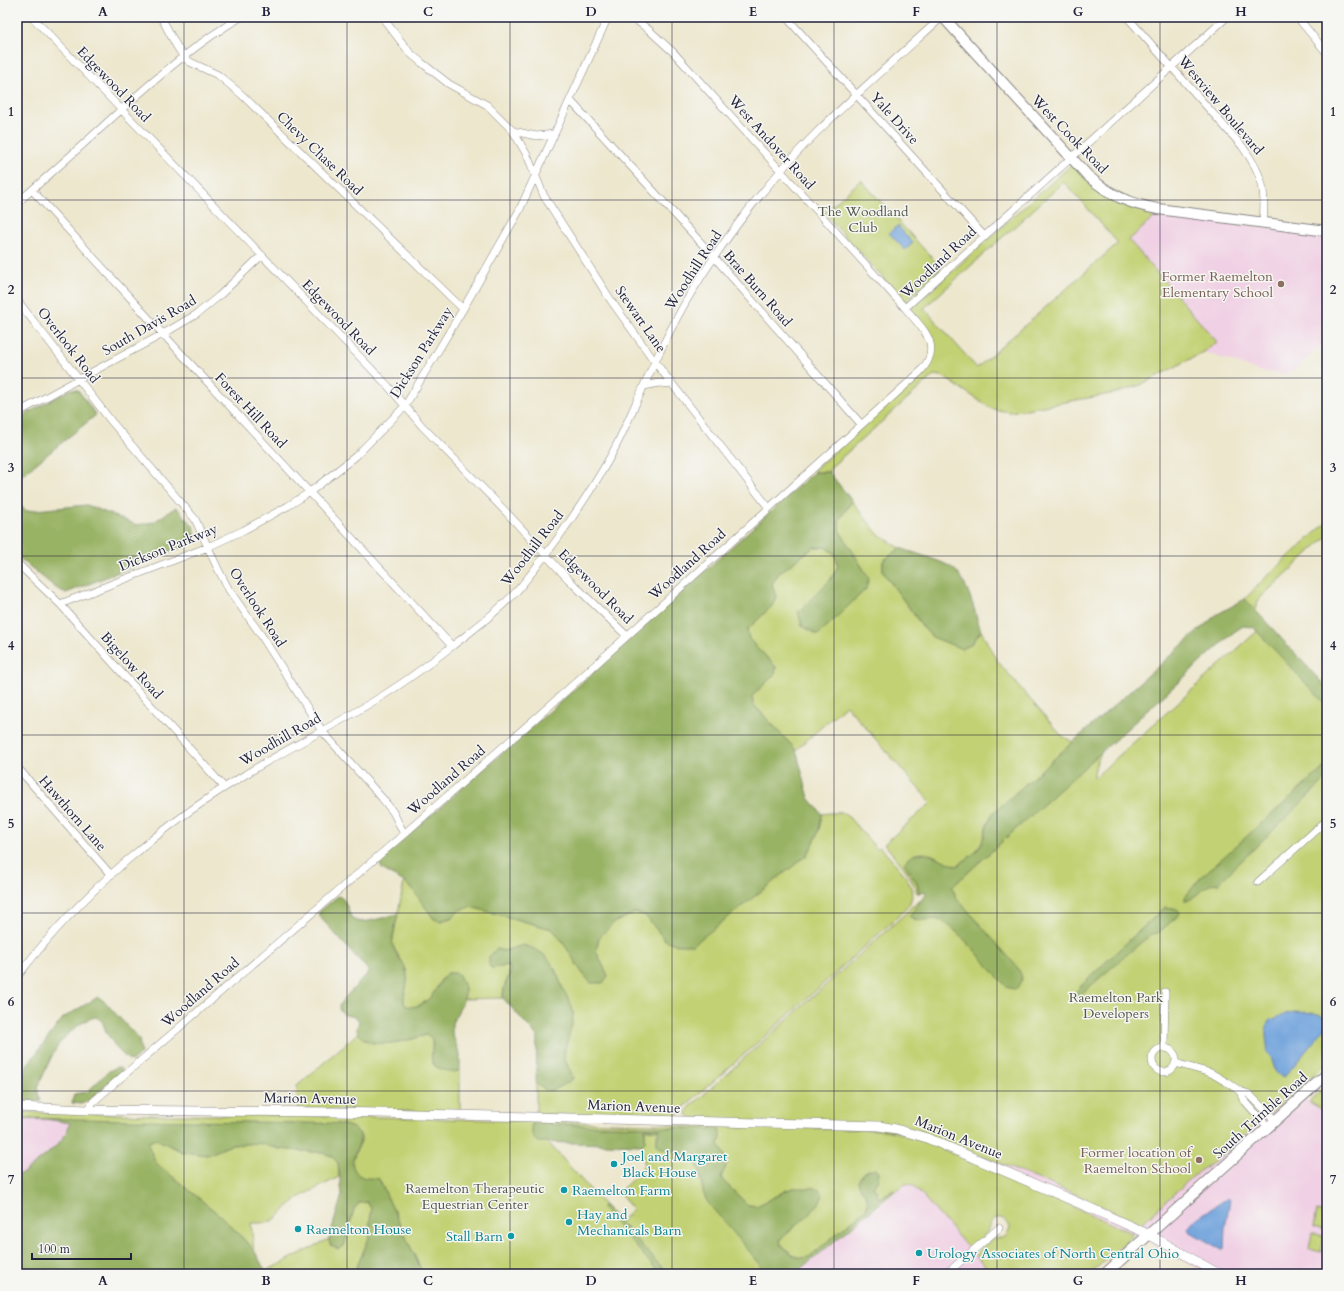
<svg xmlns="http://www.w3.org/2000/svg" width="1344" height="1291" viewBox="0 0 1344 1291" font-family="Cardo,serif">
<rect width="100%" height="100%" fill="#f6f6f2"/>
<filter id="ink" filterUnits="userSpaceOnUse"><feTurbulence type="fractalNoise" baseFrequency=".025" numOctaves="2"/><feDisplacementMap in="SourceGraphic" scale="8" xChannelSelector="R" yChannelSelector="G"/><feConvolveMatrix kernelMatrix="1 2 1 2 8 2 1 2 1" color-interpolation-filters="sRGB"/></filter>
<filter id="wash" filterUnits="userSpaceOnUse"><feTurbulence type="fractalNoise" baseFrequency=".012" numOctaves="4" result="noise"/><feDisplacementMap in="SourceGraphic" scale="16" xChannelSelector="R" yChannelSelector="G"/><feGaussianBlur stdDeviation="0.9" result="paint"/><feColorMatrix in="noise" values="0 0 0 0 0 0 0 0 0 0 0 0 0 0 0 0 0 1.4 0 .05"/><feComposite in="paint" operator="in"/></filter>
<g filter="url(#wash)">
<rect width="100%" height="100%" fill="#ede7ce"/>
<!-- built -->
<path fill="#f0d0e4" d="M1158,214L1327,235V340L1296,369L1284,374L1259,371L1204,352L1217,342L1128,240Z
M1291,1086L1309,1102L1327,1112V1274H1209L1134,1234L1042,1192L922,1132Z
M45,1119L70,1123L69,1129L61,1141L23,1173L17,1175V1120Z
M906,1184L913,1185L992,1274H795Z"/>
<!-- green -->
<path fill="#c2d173" stroke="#727a57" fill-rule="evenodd" d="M1072,164L1082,174L1158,214L1129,240L1217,342L1204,352L1138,386L1116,393L1010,412L992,409L942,376L934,375L831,467L829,472H814L813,471L926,369C946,345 926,329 910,309ZM1064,182L1118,243L977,368L924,308Z
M861,180L942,269L905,302L824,213Z
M852,501L878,534L900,548L883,561V572L923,627L932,637L971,644L981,631L996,659L1023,691L1061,735L1073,742L993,813L987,823L983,840L975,853L957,866L945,862L931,854L913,876L917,883L919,893H917C911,873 897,859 884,844L931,803L846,705L796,750L753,704L752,696L775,674L776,667L749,639L746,630L772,606L776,597L772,584L779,573L814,547H825L835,554L838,566L831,579L798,612L869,578L839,530V520Z
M1327,522V536L1258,600L1256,612L1245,599L1267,576Z
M1263,626L1327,697V1063L1215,1162L1199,1171L1141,1224L1072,1193L922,1132L690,1118L686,1112L691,1106L907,912L914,904L922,900L910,916L914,920L956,897L952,887L1104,748C1098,758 1094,767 1094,778Z
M830,813H845L877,849L880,847C895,865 927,888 904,911L763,1038L685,1106L677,1117L536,1114V1083C550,1097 559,1086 572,1080L573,1077L565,1060L564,1054L573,1013L554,967L511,949L504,951L496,949L502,967L507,965C513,971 506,980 504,988C503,991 503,995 503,998L464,999L465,988L442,978C439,983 437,988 434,993C428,1001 413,1012 404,1004C403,995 408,985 407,976C406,963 396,954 392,944L404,882L413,890L434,919L440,921L451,918L460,910L471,907L552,929L562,939L583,974L608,976L596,951L599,938L615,922L635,913L645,915L665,940L806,856C815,843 820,830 822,814Z
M358,1033C361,1036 364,1039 367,1041C382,1048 411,1039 426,1035L429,1036L432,1039V1063L457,1071L460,1070V1112L297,1109V1086Z
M1327,1086V1112L1309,1102Z
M17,1112L160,1115H296L884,1130L908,1135L1005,1175L1134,1234L1090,1274H992L975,1255C980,1250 986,1243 992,1240C1001,1236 1006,1241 1010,1228C1008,1220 998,1213 991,1222C988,1225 989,1230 986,1233C982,1239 975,1244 969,1249L913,1185L905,1184L895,1191V1190L878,1198L876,1196L877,1193L873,1188L878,1179L861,1190C868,1196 869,1200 866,1209L809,1258C795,1260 791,1253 781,1244L780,1239L812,1211L814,1188L787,1190L757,1206L748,1205L723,1181L721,1177L727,1164V1160L719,1145L721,1136L719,1129L532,1124L665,1274H423L379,1179C373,1178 366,1180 361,1177C343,1166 358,1152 361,1141C363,1129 345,1125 337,1124L138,1121L149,1142L156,1139L183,1152L207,1155L231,1145L258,1143L280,1149L323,1153L332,1156L338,1163L339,1177L300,1197L288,1206L277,1218L267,1223H251L254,1250L223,1218L17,1274V1180L86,1120L17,1118Z
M645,1129L660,1130L657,1133V1143L663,1149L683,1152L694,1160L699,1168L702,1187L760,1264L761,1272L760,1274H668L620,1222L633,1210L619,1192L639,1173L644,1165L642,1145L645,1142Z
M367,1202L371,1208L369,1238L354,1274H267L266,1271L329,1239L330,1245L344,1246L354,1209L359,1203Z
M1317,1211L1327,1213L1325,1230L1314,1227Z
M1312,1233L1324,1236L1321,1252L1309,1249Z"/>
<!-- forest -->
<path fill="#99b365" stroke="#5e6a50" d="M71,389L78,390L96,415L17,479V419Z
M814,472H829L852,501L839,520V530L869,578L866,589L818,635L802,626L798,612L831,579L838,566L835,554L825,547H814L779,573L772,584L776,597L772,606L747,630L749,639L776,667L775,674L752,696L753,704L796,750L809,798L822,814C820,830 815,843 806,856L693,945H677L665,940L645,915L635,913L615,922L599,938L596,951L608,976L603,983H591C575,967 568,945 552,929L471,907L460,910L451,918L440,921L434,919L413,890L404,882L382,869L380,863L381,859L558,704Z
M17,503L26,511L87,505L137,525L154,522L176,507L194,527L196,537L189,544L66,593L56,588L17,556Z
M900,548C913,553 948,562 956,571C970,587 974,611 981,631L971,644L962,649L932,637L923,627L883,572V561Z
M1245,599L1327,688V706L1253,627L1243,626L1234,632L952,887L956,897L1018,968C1023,978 1024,981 1016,989L1009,988L1001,981C989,967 955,925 939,920C929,918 919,923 909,916L926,894L925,891L919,893L917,883L904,863C920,842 938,860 957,866C968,858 979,852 983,839C987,829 987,823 993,813L1216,615Z
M1327,765V778L1231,871L1219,883C1207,882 1197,897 1187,901H1185V897L1201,877Z
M338,896C350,900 346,917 356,921C366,924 387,916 398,914C396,922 391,938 393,945C395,956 407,964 407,976C408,986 403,995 404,1004C414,1012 429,1001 434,992C439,986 441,979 447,973H455L459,975L465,988V995L462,1004L452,1023V1033L460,1055V1070C454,1073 450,1072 444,1070C440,1069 435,1067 433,1064C428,1055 439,1038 426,1035C408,1040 378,1050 363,1038C356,1032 356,1029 359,1021L356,1017L345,1015L340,1011L339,1007L341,1002L368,973V970L319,916V912Z
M1165,907L1174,908L1180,912L1179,915L1158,933L1152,934L1138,945L1079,996L1076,997L1074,996L1078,989L1097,970Z
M523,945C552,953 553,966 564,991C568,998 573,1006 573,1014C573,1028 566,1041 564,1054L565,1060L573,1077L572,1080C558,1087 550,1098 536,1083L537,1036L503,998L504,989L510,973L509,966L505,965L502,967L491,968L489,965V957L496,949L504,951Z
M98,997L104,1001L139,1039L141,1053L133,1061L129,1060L118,1050L107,1034L102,1021L96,1017C83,1019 64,1036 57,1047C49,1060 44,1074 38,1087V1093L41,1101H21L19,1084L20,1079L23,1077L28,1064L63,1018Z
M117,1067L122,1069L121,1072L88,1101L81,1104L72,1103L74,1094L87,1092L109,1071Z
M17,1118L305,1123C317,1124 333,1122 345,1125C382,1136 337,1157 359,1175C365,1180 372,1177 379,1179L423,1274H354L369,1238L371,1208L367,1202L359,1203L354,1209L344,1246L338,1249L330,1245L329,1239L342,1195L338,1163L332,1156L323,1153L280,1149L258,1143L231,1145L207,1155L183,1152L156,1139L149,1142V1147L156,1163L223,1218L254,1250L267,1274H17V1175L23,1173C40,1159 64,1145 70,1123L45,1119L17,1120Z
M531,1124L719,1129L721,1136L719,1145L727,1160V1164L721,1177L723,1181L748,1205L757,1206L787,1190L793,1188H814L818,1189L823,1195C818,1212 792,1226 780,1240L781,1245C791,1253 795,1260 809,1257L866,1209C871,1194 862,1195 858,1182C861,1174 867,1168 876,1169L879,1172L878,1179L873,1188L877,1191L876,1196L878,1198L882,1197L892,1190L895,1191L795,1274H760L761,1272L760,1264C748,1249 735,1235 723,1220C718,1214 711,1208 707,1201C699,1189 704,1172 694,1161C692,1158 686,1153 682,1152C668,1148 649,1153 660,1130L645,1129V1142L642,1145L538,1142C531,1138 532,1132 531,1124Z
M603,1205L605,1206L668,1274H660L604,1210L602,1207Z"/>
<!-- water -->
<path fill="#71a3dc" stroke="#4a628c" d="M898,226L913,243L905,250L889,233Z
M1294,1012C1304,1013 1332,1010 1326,1027L1286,1075L1282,1078L1275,1070L1271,1057L1267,1053C1269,1041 1261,1032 1271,1020L1285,1014Z
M1228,1198L1230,1200L1225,1227L1224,1249L1222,1250L1189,1231L1188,1228L1197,1218Z"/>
</g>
<g filter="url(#ink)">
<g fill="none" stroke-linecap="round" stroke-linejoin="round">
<defs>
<path id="minor" d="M32,17L388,386L422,426L507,513L569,580L627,636
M161,17L176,45L183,56L190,62L218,75L241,94L463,309
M382,17L410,53L422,63L449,84L487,105L513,131L536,136L554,134
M786,17L985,237
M1127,17L1242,146C1263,175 1266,188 1263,223
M1297,17L1327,53
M570,100L714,257L861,424
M513,131L527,155L544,196L612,302L655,362L769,508
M32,190L163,334L452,646
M17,203C53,172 88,140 123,108C160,75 198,42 241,17
M17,300L111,421L195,519L217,567L229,590L261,635L322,731L382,798L393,812L404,834
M905,308L1227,17
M644,386L659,383L672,384
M17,413L79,379L163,334L197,314L219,296L262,255
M17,563L60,604L224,787
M60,604L208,547L244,530L288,506L310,492L356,456L405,406L463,309L519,211L608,17
M17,767L111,875
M1258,882L1327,820
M17,977C80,894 162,824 251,771C296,744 343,721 387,693C414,676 439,656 464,637C482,623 500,609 516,592C531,575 544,557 558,538C580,507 602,475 619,440C642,391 663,340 691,293C726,236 769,180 817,132C857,93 900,55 942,17
M1164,1048L1165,992
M1152 1060a12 12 0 1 1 24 0a12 12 0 1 1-24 0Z
M1175,1063L1211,1073L1228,1083L1240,1091L1249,1094L1275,1120
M1240,1091L1243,1099L1268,1127
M88,1110L93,1102L131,1069L404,834L555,701L920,372C944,346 923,329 905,308L674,53L649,30L632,17
M946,1274L999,1228"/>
<path id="tertiary" d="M17,1107L88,1110L338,1112L879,1126L896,1129L927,1138L1088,1207L1148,1234L1219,1274"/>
<path id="secondary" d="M943,17L1088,176C1110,195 1129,204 1158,209L1327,231
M1105,1274L1327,1074"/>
</defs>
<!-- minor casing -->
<use href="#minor" stroke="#888484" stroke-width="8"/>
<!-- tertiary casing -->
<use href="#tertiary" stroke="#888484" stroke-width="10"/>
<!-- secondary casing -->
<use href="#secondary" stroke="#888484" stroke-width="12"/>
<!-- minor -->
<use href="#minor" stroke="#fff" stroke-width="7"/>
<!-- tertiary -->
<use href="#tertiary" stroke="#fff" stroke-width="9"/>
<!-- secondary -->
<use href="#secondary" stroke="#fff" stroke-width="10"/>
</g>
</g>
<!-- grid -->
<path fill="none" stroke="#22223b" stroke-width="1" stroke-opacity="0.55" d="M184,17V1274M347,17V1274M510,17V1274M672,17V1274M834,17V1274M997,17V1274M1160,17V1274M17,200H1327M17,378H1327M17,556H1327M17,735H1327M17,913H1327M17,1091H1327"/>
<!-- markers -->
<g fill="#8d6e63" stroke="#f6f6f2" stroke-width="1.5">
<circle cx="1281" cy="284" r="4"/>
<circle cx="1199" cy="1160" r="4"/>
</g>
<g fill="#0f9aa8" stroke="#f6f6f2" stroke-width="1.5">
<circle cx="614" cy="1164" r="4"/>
<circle cx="564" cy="1190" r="4"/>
<circle cx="569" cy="1222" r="4"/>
<circle cx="298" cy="1229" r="4"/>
<circle cx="511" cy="1236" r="4"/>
<circle cx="919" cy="1253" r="4"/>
</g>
<g text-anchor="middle" stroke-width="3" stroke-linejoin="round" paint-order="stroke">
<!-- street labels -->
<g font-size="14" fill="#22223b" stroke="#f6f6f2">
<text transform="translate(114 84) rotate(46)" y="5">Edgewood Road</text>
<text transform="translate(1221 105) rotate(50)" y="5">Westview Boulevard</text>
<text transform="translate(895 118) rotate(48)" y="5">Yale Drive</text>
<text transform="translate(1070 134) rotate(46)" y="5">West Cook Road</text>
<text transform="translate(772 142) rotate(48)" y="5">West Andover Road</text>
<text transform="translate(320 153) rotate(44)" y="5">Chevy Chase Road</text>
<text transform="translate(938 262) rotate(-43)" y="5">Woodland Road</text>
<text transform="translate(693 270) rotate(-57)" y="5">Woodhill Road</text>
<text transform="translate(758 288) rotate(49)" y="5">Brae Burn Road</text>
<text transform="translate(339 317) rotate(46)" y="5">Edgewood Road</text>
<text transform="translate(641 319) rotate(55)" y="5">Stewart Lane</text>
<text transform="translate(149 325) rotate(-30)" y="5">South Davis Road</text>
<text transform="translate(69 345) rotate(52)" y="5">Overlook Road</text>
<text transform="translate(421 352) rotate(-58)" y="5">Dickson Parkway</text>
<text transform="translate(251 410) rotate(47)" y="5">Forest Hill Road</text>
<text transform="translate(168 547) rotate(-22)" y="5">Dickson Parkway</text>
<text transform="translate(532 548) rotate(-52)" y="5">Woodhill Road</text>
<text transform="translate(687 564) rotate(-42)" y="5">Woodland Road</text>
<text transform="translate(596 586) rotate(45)" y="5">Edgewood Road</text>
<text transform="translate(258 607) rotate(57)" y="5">Overlook Road</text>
<text transform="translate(132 665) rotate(48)" y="5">Bigelow Road</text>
<text transform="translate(280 739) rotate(-30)" y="5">Woodhill Road</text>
<text transform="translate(446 780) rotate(-41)" y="5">Woodland Road</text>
<text transform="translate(73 813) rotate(49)" y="5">Hawthorn Lane</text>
<text transform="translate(200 992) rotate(-41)" y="5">Woodland Road</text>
<text transform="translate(310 1098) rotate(1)" y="5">Marion Avenue</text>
<text transform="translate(634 1106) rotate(2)" y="5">Marion Avenue</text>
<text transform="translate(1260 1115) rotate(-42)" y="5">South Trimble Road</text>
<text transform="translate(959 1137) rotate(22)" y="5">Marion Avenue</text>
</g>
<!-- park labels -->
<g font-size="14" fill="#52574c" stroke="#f6f6f2">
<text x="863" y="216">The Woodland<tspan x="863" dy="16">Club</tspan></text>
<text x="1116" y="1002">Raemelton Park<tspan x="1116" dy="16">Developers</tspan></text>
<text x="475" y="1193">Raemelton Therapeutic<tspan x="475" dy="16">Equestrian Center</tspan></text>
</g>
<!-- education labels -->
<g font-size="14" fill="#785e54" stroke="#f6f6f2" text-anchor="end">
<text x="1273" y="281">Former Raemelton<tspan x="1273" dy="16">Elementary School</tspan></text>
<text x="1191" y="1157">Former location of<tspan x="1191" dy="16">Raemelton School</tspan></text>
</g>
<!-- culture labels -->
<g font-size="14" fill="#0d838f" stroke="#f6f6f2" text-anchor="start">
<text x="622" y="1161">Joel and Margaret<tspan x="622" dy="16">Black House</tspan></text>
<text x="572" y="1195">Raemelton Farm</text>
<text x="577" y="1219">Hay and<tspan x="577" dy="16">Mechanicals Barn</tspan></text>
<text x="306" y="1234">Raemelton House</text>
<text x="503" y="1241" text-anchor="end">Stall Barn</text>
<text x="927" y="1258">Urology Associates of North Central Ohio</text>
</g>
</g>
<!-- margin -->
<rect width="1344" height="1291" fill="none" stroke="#f6f6f2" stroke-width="44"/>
<!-- scale -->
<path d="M32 1253v6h99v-6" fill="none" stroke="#22223b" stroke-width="2"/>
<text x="38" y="1253" font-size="12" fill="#22223b" stroke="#f6f6f2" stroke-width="3" paint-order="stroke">100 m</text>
<rect x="22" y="22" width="1300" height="1247" fill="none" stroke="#22223b" stroke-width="1.5"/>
<g font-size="13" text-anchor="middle" font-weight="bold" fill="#22223b">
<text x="103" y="16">A</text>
<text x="266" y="16">B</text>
<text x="428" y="16">C</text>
<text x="591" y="16">D</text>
<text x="753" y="16">E</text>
<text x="916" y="16">F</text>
<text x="1078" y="16">G</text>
<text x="1241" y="16">H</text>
<text x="11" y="116">1</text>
<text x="1333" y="116">1</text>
<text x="11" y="294">2</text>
<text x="1333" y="294">2</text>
<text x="11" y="472">3</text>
<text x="1333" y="472">3</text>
<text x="11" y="650">4</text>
<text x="1333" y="650">4</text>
<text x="11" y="828">5</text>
<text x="1333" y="828">5</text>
<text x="11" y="1006">6</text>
<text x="1333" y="1006">6</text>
<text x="11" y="1184">7</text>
<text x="1333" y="1184">7</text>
<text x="103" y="1285">A</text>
<text x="266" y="1285">B</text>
<text x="428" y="1285">C</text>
<text x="591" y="1285">D</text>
<text x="753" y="1285">E</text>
<text x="916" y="1285">F</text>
<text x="1078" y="1285">G</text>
<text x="1241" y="1285">H</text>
</g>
</svg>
